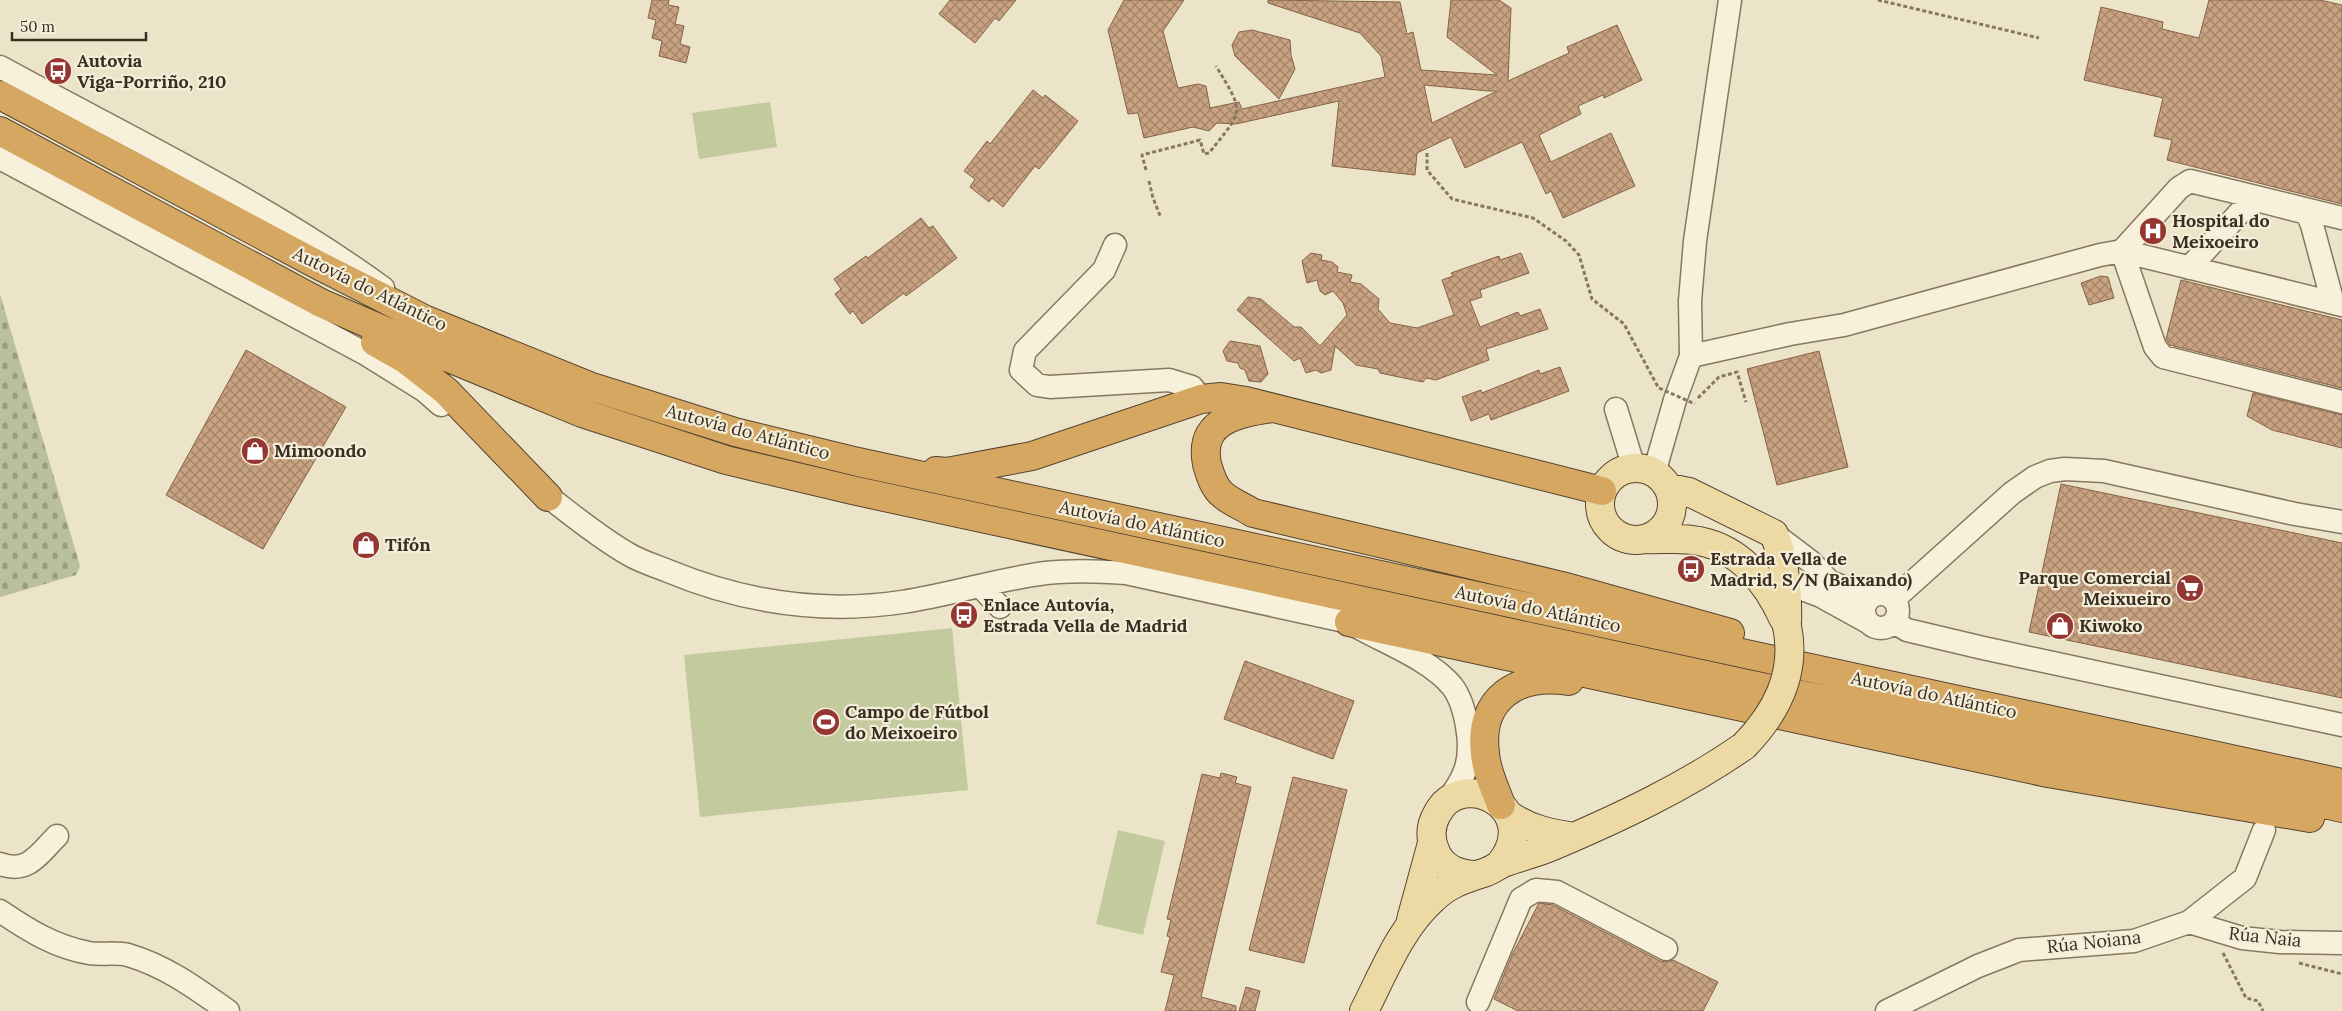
<svg xmlns="http://www.w3.org/2000/svg" width="2342" height="1011" viewBox="0 0 2342 1011" font-family="Lora,serif">
<defs>
<pattern id="cemetery-stones" width="16" height="16" patternUnits="userSpaceOnUse" patternTransform="scale(1.25)"><rect width="16" height="16" fill="#bac09c"/><path d="M2 7V4a2 2 0 0 1 4 0v3zM10 15v-3a2 2 0 0 1 4 0v3z" fill="#989c7f"/></pattern>
<pattern id="building-cross-hatch" width="8" height="8" patternUnits="userSpaceOnUse" patternTransform="scale(1.25)"><rect width="8" height="8" fill="#c8a281"/><path d="M0 0l8 8M0 8l8-8" fill="none" stroke="#a38469"/></pattern>
</defs>
<rect width="100%" height="100%" fill="#ece4c9"/>
<!-- cemetery -->
<path fill="url(#cemetery-stones)" d="M0,294L80,566L76,575L0,597Z"/>
<!-- pitch -->
<path fill="#c3ca9d" d="M770,102L777,147L699,159L692,113Z
M952,628L968,790L700,817L684,655Z
M1118,830L1165,841L1143,935L1096,924Z"/>
<!-- building -->
<path fill="url(#building-cross-hatch)" stroke="#866246" fill-rule="evenodd" d="M652,0H669L668,5L679,7L675,24L684,26L680,44L690,47L686,63L659,56L662,41L652,38L656,20L648,18Z
M950,0H1016L999,21L995,18L975,43L939,14Z
M1124,0H1184L1163,31L1178,88L1198,84L1206,86L1210,108L1239,102L1242,109L1385,77L1381,56L1360,33L1268,3V0L1400,2L1407,34L1413,32L1421,70L1497,75L1447,37L1451,0H1499L1511,8L1508,81L1569,53L1567,47L1617,25L1642,80L1604,98L1603,95L1578,106L1581,114L1539,135L1551,162L1611,133L1635,186L1563,218L1551,191L1546,194L1522,142L1465,168L1451,137L1417,153L1415,175L1332,166L1339,101L1236,124L1217,123L1209,131L1193,127L1144,138L1138,113L1128,114L1108,30ZM1424,85L1488,91H1497L1432,123Z
M2209,0H2320L2342,5V204L2167,160L2172,140L2154,136L2163,98L2084,80L2101,7L2163,22L2162,29L2199,38Z
M1252,30L1290,40L1291,55L1295,69L1279,99L1235,56L1232,45L1239,32Z
M1033,90L1043,98L1045,95L1078,121L1039,169L1035,166L1003,207L992,198L989,202L970,187L975,179L964,171L987,141L990,144Z
M921,218L929,228L933,226L957,258L906,296L904,293L862,324L853,311L850,314L835,294L841,289L834,279L866,256L868,258Z
M1311,253L1322,255L1321,260L1332,262L1338,267L1337,272L1352,275L1350,282L1361,284L1379,299L1378,309L1390,323L1417,328L1454,315L1442,280L1453,276L1451,273L1499,256L1500,260L1521,253L1529,273L1480,290L1482,297L1470,301L1480,327L1518,312L1520,316L1540,309L1548,329L1486,349L1489,360L1436,380L1426,378L1423,382L1380,373L1378,369L1356,365L1335,346L1331,370L1321,373L1316,370L1306,373L1300,358L1294,361L1237,310L1248,297L1261,299L1294,327H1301L1320,346L1347,315L1343,303L1333,291L1325,295L1320,291L1317,280L1307,283L1302,261Z
M2101,276L2108,277L2114,298L2089,305L2081,283Z
M2181,280L2342,320V388L2170,345L2166,339Z
M1230,341L1260,346L1268,374L1261,382L1249,381L1245,370L1240,368L1238,363L1227,361L1223,351Z
M246,350L346,407L263,549L166,495Z
M1819,351L1848,467L1777,485L1747,369Z
M1560,367L1569,391L1491,420L1489,414L1471,421L1462,397L1481,390L1482,393L1539,370L1540,374Z
M2253,393L2342,415V448L2272,430L2247,416Z
M2061,484L2342,543V698L2029,632Z
M1245,661L1354,701L1333,759L1224,719Z
M1221,773L1237,777L1235,783L1251,787L1201,997L1236,1006V1011H1165L1174,975L1161,972L1170,937L1167,936L1171,920L1167,919L1202,774L1220,778Z
M1293,777L1347,790L1304,963L1249,950Z
M1539,903L1553,905L1660,961L1667,962L1673,960L1718,982L1703,1011H1518L1494,999L1512,955Z
M1246,987L1260,991L1255,1011H1239Z"/>
<g fill="none" stroke-linecap="round" stroke-linejoin="round">
<defs>
<path id="minor" d="M0,67C128,137 265,202 383,288
M0,158L364,353L425,391L441,405
M1115,245L1104,270L1025,351L1021,370L1037,385L1050,387L1169,380L1192,387L1201,399
M2122,251L2155,347L2163,357L2342,402
M2122,251L2179,188L2190,181L2342,218
M2189,268L2244,208L2257,200L2307,213L2312,225L2333,303
M1691,356L1790,334L1844,325L2100,255L2122,251L2342,305
M1616,409L1634,468
M1654,473L1675,400L1691,356L1690,301L1695,241L1730,0
M535,487C567,510 596,536 630,555C642,562 656,566 668,571C743,602 822,614 902,602C950,595 998,579 1046,573C1073,570 1099,571 1126,573L1349,622C1380,641 1429,658 1452,686C1462,699 1466,717 1468,733C1472,762 1464,780 1446,802
M1774,534L1811,562L1830,582L1870,597
M1786,583L1821,596L1868,622
M980,586L1000,607
M1864 611a17 17 0 1 1 34 0a17 17 0 1 1-34 0Z
M1894,599L2012,493L2035,477L2050,471L2065,469L2104,471L2295,514L2342,522
M1894,622L1907,630L1983,648L2342,725
M0,864C28,874 38,855 57,836
M0,911C28,930 55,947 89,953C102,955 116,952 128,955C166,966 197,989 228,1011
M2189,922L2242,938L2280,942L2342,943
M1478,1002L1521,899L1536,890L1557,892L1666,949
M1887,1011L1978,966L2019,950L2134,941L2189,922L2245,878L2264,830"/>
<path id="major" d="M1600 504a36 36 0 1 1 72 0a36 36 0 1 1-72 0Z
M1669,488L1689,492L1774,534C1786,563 1788,595 1787,626
M1645,539C1662,540 1682,537 1699,541C1740,549 1767,582 1783,618
M1509,815C1529,829 1549,833 1574,837
M1474,875C1457,874 1441,867 1435,850C1430,838 1430,826 1437,814C1462,766 1544,809 1500,864
M1411,920L1432,843
M1364,1011C1384,972 1400,929 1433,899C1449,883 1466,879 1486,872C1492,870 1497,866 1503,863C1519,857 1537,853 1553,846C1619,818 1685,787 1744,746"/>
<path id="highway" d="M0,95L318,265L426,320L589,386L735,432L858,462L2342,783
M0,131L321,303L420,346L582,413L726,460L852,490L1747,684L2216,779L2342,808
M375,342L405,359L446,391L548,497
M1273,408C1240,413 1198,419 1207,464C1210,475 1214,488 1223,495C1231,502 1244,507 1253,513L1562,586L1730,633
M936,471L947,472L1032,456L1201,399L1221,397L1246,401L1602,491
M1349,622L2048,773L2310,818
M1501,805C1495,788 1486,771 1485,753C1478,698 1518,673 1569,681"/>
</defs>
<!-- minor casing -->
<use href="#minor" stroke="#88775f" stroke-width="25"/>
<!-- major casing -->
<use href="#major" stroke="#564532" stroke-width="30"/>
<!-- highway casing -->
<use href="#highway" stroke="#564532" stroke-width="30"/>
<!-- path -->
<path stroke="#88775f" stroke-width="3" stroke-dasharray="4 2.5" stroke-linecap="butt" d="M1878,0L2039,38
M1427,153V170L1452,199L1533,218L1566,241L1579,255L1592,299L1624,324L1658,387
M1146,170L1142,155L1200,140L1204,154L1209,153C1244,109 1245,114 1216,66
M1149,181L1153,198L1161,218
M1698,398L1719,377L1737,372L1746,402
M2223,953L2246,998L2258,1001L2263,1011
M2299,963L2342,974"/>
<!-- minor -->
<use href="#minor" stroke="#f7f1dc" stroke-width="22"/>
<!-- major -->
<use href="#major" stroke="#edd9a4" stroke-width="28"/>
<!-- highway -->
<use href="#highway" stroke="#d6a760" stroke-width="28"/>
<defs>
<path id="major-bridge" d="M1744,746C1776,713 1797,674 1787,626"/>
</defs>
<!-- major-bridge casing -->
<use href="#major-bridge" stroke="#564532" stroke-width="30" stroke-linecap="butt"/>
<!-- path-bridge -->
<path stroke="#88775f" stroke-width="3" stroke-dasharray="4 2.5" stroke-linecap="butt" d="M1659,388L1695,404"/>
<!-- major-bridge -->
<use href="#major-bridge" stroke="#edd9a4" stroke-width="28"/>
</g>
<!-- icons -->
<defs>
<symbol id="bus-disc" viewBox="-11 -11 22 22"><circle r="9.5" fill="#943632" stroke="#f4edd8"/><path d="M-5-6H5V4H4V6H2V4H-2V6H-4V4H-5ZM-3.5-4V0h7V-4ZM-3.5 1.2v1.5H-2V1.2ZM2 1.2v1.5H3.5V1.2Z" fill="#fff"/></symbol>
<symbol id="hospital-disc" viewBox="-11 -11 22 22"><circle r="9.5" fill="#943632" stroke="#f4edd8"/><path d="M-5-5h3v3.5h4V-5h3V5h-3V1.5h-4V5h-3Z" fill="#fff"/></symbol>
<symbol id="shop-disc" viewBox="-11 -11 22 22"><circle r="9.5" fill="#943632" stroke="#f4edd8"/><path d="M-5-2.5h2.3a2.7 3.5 0 0 1 5.4 0H5L5.5 6h-11ZM-1.5-2.5h3a1.5 2.3 0 0 0-3 0Z" fill="#fff"/></symbol>
<symbol id="supermarket-disc" viewBox="-11 -11 22 22"><circle r="9.5" fill="#943632" stroke="#f4edd8"/><path d="M-6-5.5h2.5l.6 2H6L4.5 2H-2.5L-4.4-4H-6ZM-1.5 3.2a1.3 1.3 0 1 0 .1 0ZM3 3.2a1.3 1.3 0 1 0 .1 0Z" fill="#fff"/></symbol>
<symbol id="stadium-disc" viewBox="-11 -11 22 22"><circle r="9.5" fill="#943632" stroke="#f4edd8"/><path d="M0-5a6.5 5 0 1 0 0 10a6.5 5 0 1 0 0-10ZM-3.5-1.8h7v3.6h-7Z" fill="#fff"/></symbol>
</defs>
<g fill-rule="evenodd">
<use href="#bus-disc" x="42" y="55" width="32" height="32"/>
<use href="#hospital-disc" x="2137" y="215" width="32" height="32"/>
<use href="#shop-disc" x="239" y="435" width="32" height="32"/>
<use href="#shop-disc" x="350" y="529" width="32" height="32"/>
<use href="#bus-disc" x="1675" y="553" width="32" height="32"/>
<use href="#supermarket-disc" x="2174" y="572" width="32" height="32"/>
<use href="#bus-disc" x="948" y="599" width="32" height="32"/>
<use href="#shop-disc" x="2044" y="610" width="32" height="32"/>
<use href="#stadium-disc" x="810" y="706" width="32" height="32"/>
</g>
<g text-anchor="middle" stroke-width="4.5" stroke-linejoin="round" paint-order="stroke">
<!-- poi labels -->
<g font-size="18" font-weight="bold" fill="#392e21" stroke="#f4edd8" text-anchor="start">
<text x="77" y="67">Autovia<tspan x="77" dy="21">Viga-Porriño, 210</tspan></text>
<text x="2172" y="227">Hospital do<tspan x="2172" dy="21">Meixoeiro</tspan></text>
<text x="274" y="457">Mimoondo</text>
<text x="385" y="551">Tifón</text>
<text x="1710" y="565">Estrada Vella de<tspan x="1710" dy="21">Madrid, S/N (Baixando)</tspan></text>
<text x="2171" y="584" text-anchor="end">Parque Comercial<tspan x="2171" dy="21">Meixueiro</tspan></text>
<text x="983" y="611">Enlace Autovía,<tspan x="983" dy="21">Estrada Vella de Madrid</tspan></text>
<text x="2079" y="632">Kiwoko</text>
<text x="845" y="718">Campo de Fútbol<tspan x="845" dy="21">do Meixoeiro</tspan></text>
</g>
<!-- street labels -->
<g font-size="18" fill="#392e21" stroke="#f4edd8">
<text transform="translate(370 289) rotate(26)" y="6">Autovía do Atlántico</text>
<text transform="translate(748 432) rotate(15)" y="6">Autovía do Atlántico</text>
<text transform="translate(1142 524) rotate(12)" y="6">Autovía do Atlántico</text>
<text transform="translate(1538 609) rotate(12)" y="6">Autovía do Atlántico</text>
<text transform="translate(1934 695) rotate(12)" y="6">Autovía do Atlántico</text>
<text transform="translate(2265 937) rotate(6)" y="6">Rúa Naia</text>
<text transform="translate(2094 942) rotate(-6)" y="6">Rúa Noiana</text>
</g>
</g>
<!-- scale -->
<path d="M12 32v8h134v-8" fill="none" stroke="#392e21" stroke-width="2.5"/>
<text x="20" y="32" font-size="15" fill="#392e21" stroke="#f4edd8" stroke-width="4" paint-order="stroke">50 m</text>
</svg>
